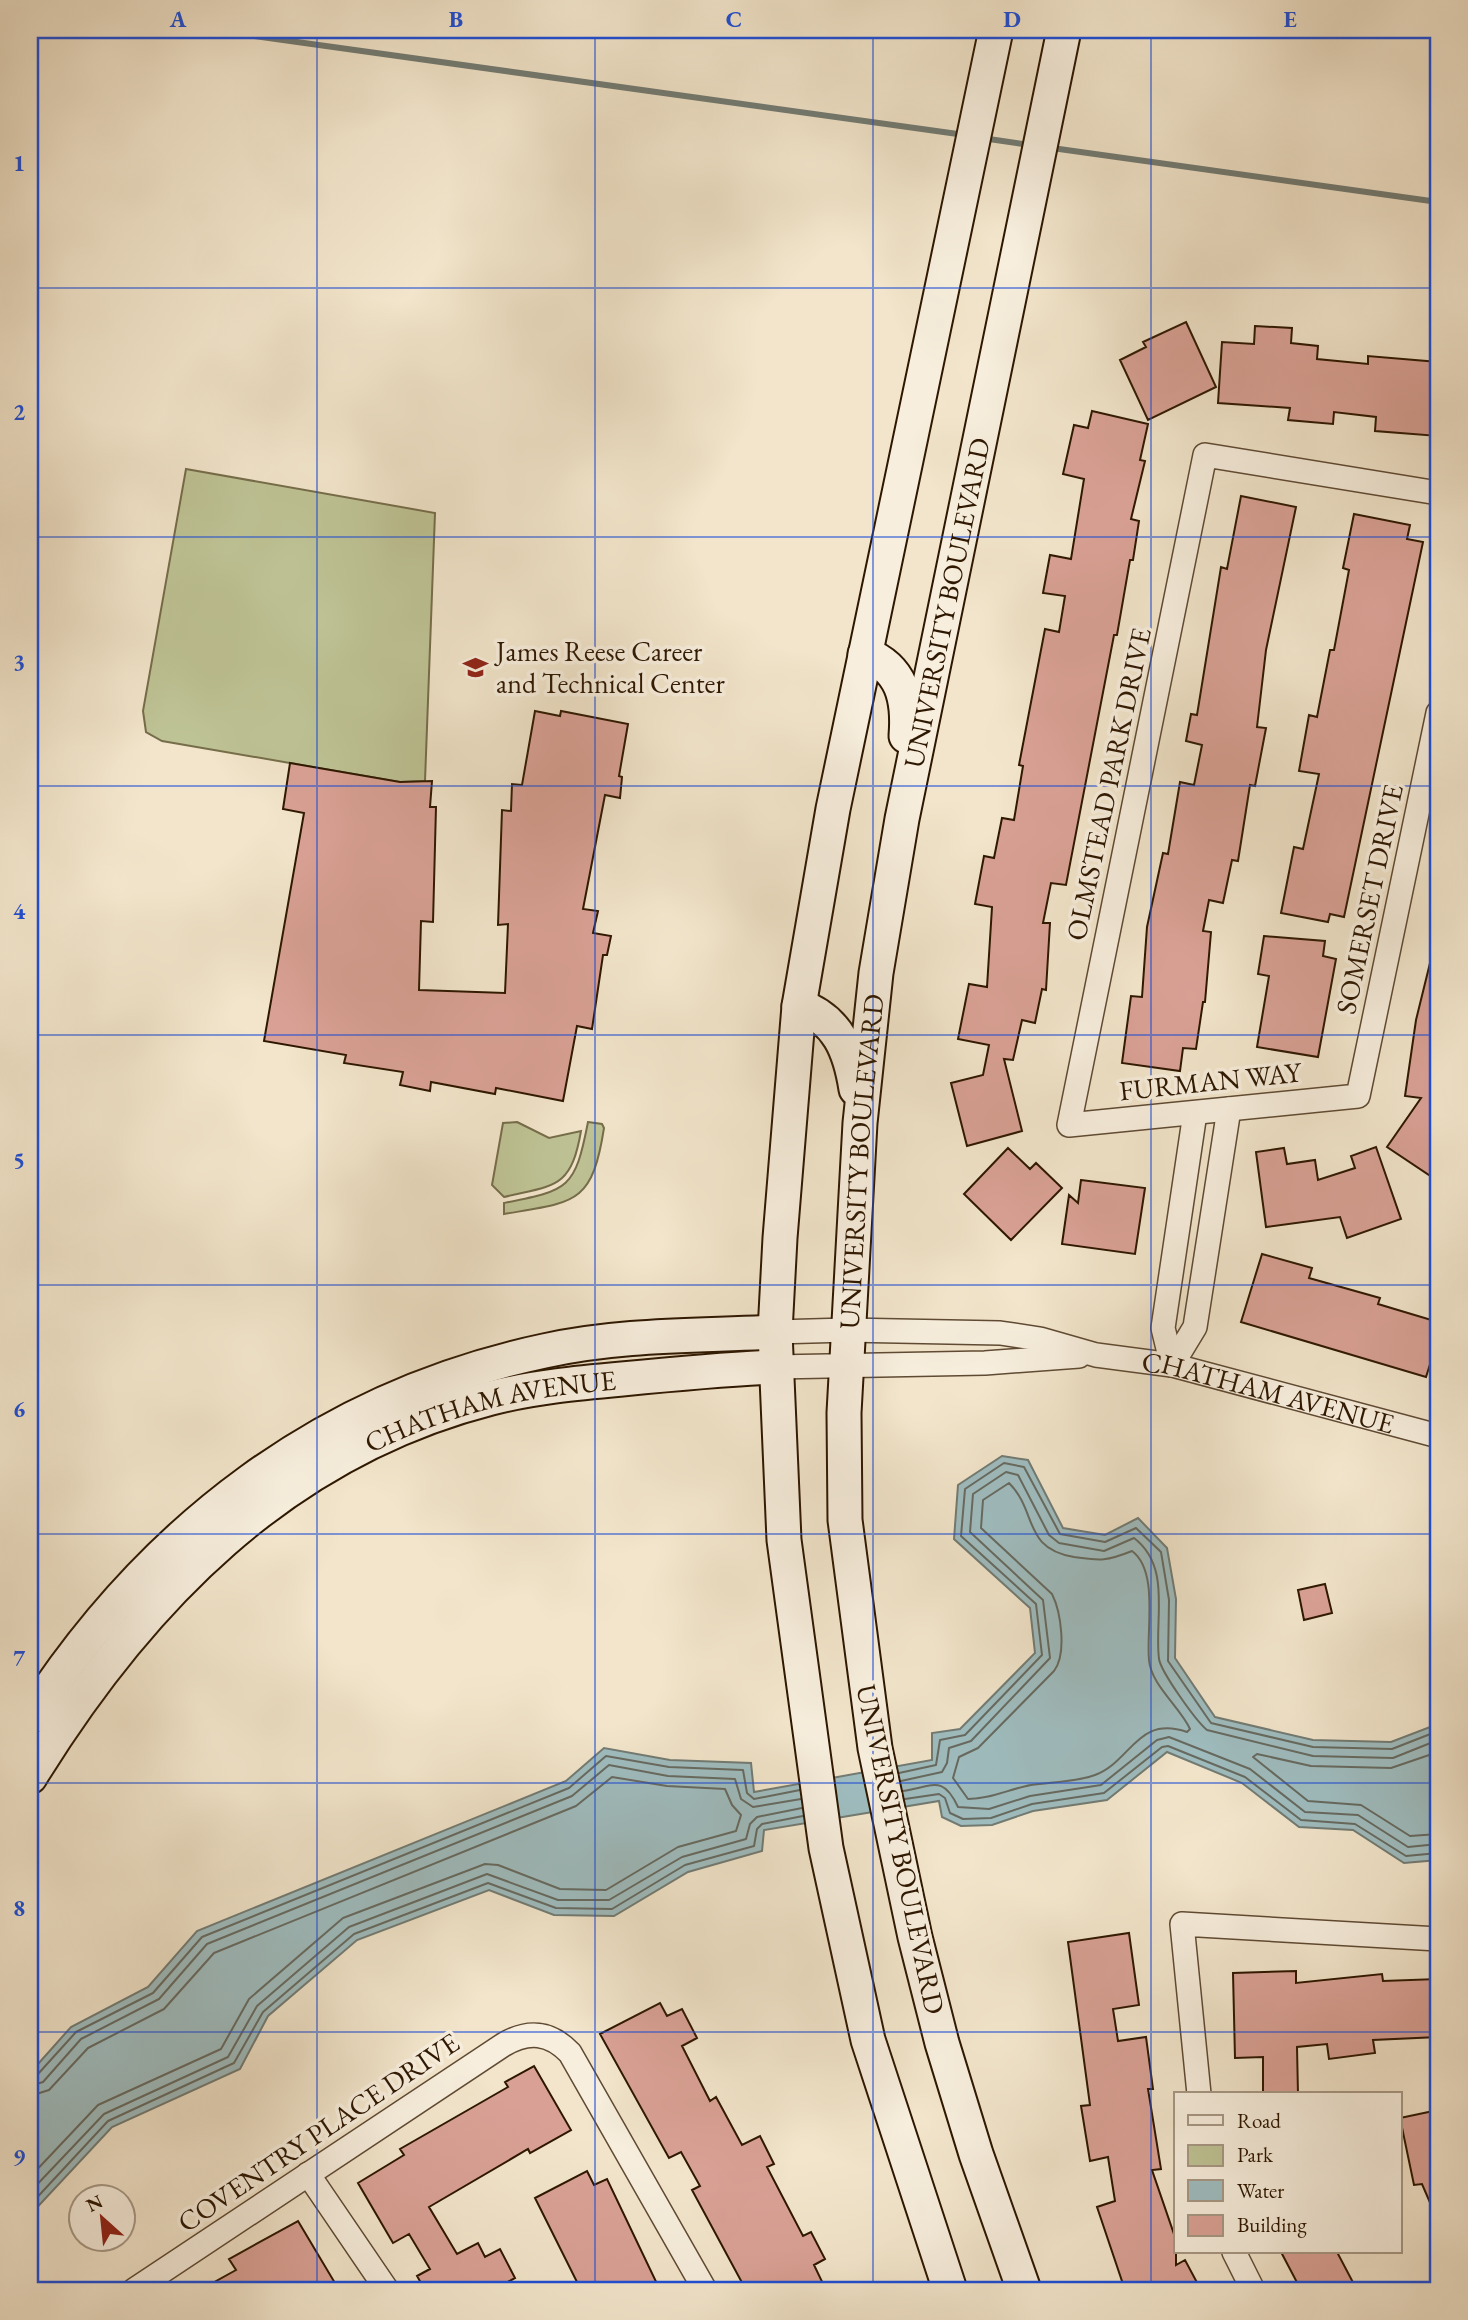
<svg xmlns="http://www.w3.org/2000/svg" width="1468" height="2320" viewBox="0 0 1468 2320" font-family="'EB Garamond',serif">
<rect width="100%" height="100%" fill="#f2e5cb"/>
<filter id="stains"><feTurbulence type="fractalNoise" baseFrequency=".00286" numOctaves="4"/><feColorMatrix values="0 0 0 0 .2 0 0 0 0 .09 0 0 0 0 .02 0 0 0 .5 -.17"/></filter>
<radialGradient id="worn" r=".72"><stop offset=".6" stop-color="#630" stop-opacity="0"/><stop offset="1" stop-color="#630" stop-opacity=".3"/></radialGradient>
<!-- green -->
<path fill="#bec395" stroke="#766d4a" stroke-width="2" d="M186,469L435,513L425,781L400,782L162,741L146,732L143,711Z
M517,1122L549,1138L581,1131C571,1189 555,1185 504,1197L492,1185L503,1123Z
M588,1122L602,1124L604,1128C592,1205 575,1202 504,1214V1203C569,1190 575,1189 588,1122Z"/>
<!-- water -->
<path fill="#9fbdc0" stroke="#727b73" stroke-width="2" d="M1002,1456L1028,1460L1063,1528L1105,1535L1138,1518L1167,1548L1176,1599L1175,1658L1215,1717L1313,1740L1391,1742L1438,1724V1860L1404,1863L1353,1830L1299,1827L1242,1783L1167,1752L1107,1800L1033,1811L992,1825L961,1826L942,1817L939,1801L764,1830L762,1851L688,1872L614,1916L554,1915L489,1890L357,1940L268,2016L240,2069L112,2127L30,2215V2073L71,2027L148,1987L197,1931L566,1781L604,1748L670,1760L751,1763L754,1792L932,1760V1733L960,1729L1035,1653L1030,1608L954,1539L958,1485Z"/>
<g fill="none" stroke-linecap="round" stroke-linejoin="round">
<!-- shore -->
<path stroke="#666a60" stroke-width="2" d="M1009,1483C1038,1512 1022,1548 1074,1557C1101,1561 1107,1561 1132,1551C1159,1571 1146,1630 1149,1660C1151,1685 1180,1707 1190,1729L1187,1732C1137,1715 1132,1761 1095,1775C1076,1782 1051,1782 1031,1785C1009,1789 991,1799 968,1799L953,1778L959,1757L978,1748L1054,1671C1067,1654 1061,1612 1052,1594L981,1528L983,1500Z
M1438,1752L1391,1768L1311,1766L1257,1754L1253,1757L1308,1801L1361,1805L1410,1836L1438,1834
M899,1773L936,1765L940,1740L965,1735L1042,1655L1036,1604L961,1536L965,1489L1004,1463L1024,1467L1060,1534L1105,1542L1136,1528L1161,1552L1169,1600L1168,1661L1211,1723L1313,1747L1392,1749L1438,1731
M901,1781L942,1772L947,1763L949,1748L971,1741L1050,1658L1043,1600L970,1532L973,1494L1006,1472L1018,1475L1049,1535L1059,1543L1104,1551L1134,1538C1172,1567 1154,1619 1159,1659C1161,1672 1196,1721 1207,1730L1313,1756L1393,1758L1438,1740
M903,1791C934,1786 943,1775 958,1807L989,1809L1030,1796L1101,1785L1157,1740L1169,1737L1250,1769L1305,1812L1358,1815L1408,1847L1438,1844
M905,1799L939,1794L945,1798L950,1813L963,1819L991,1818L1032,1804L1104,1793L1162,1747L1168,1746L1245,1777L1301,1820L1355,1824L1406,1856L1438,1853
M30,2077L38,2074L76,2032L153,1993L202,1937L569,1788L606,1756L669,1767L743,1770L747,1793L754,1799L800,1790
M30,2086L43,2082L81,2039L159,1999L207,1944L572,1796L609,1765L668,1776L735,1779L741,1799L753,1807L801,1799
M30,2096L49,2090L88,2048L164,2009L214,1953L576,1806L612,1777L667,1786L725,1789L732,1805L741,1815L736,1831L678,1847L606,1890L560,1889L498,1865L485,1864L343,1918L249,1999L221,2049L98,2105L30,2177
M30,2192L104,2114L228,2057L257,2006L349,1927L487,1874L558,1900H609L682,1857L746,1839L750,1824L757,1817L802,1808
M30,2205L108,2121L234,2063L263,2012L354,1934L488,1883L556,1908L612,1909L685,1865L754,1846L757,1829L762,1824L803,1816"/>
<!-- stream -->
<path stroke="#727b73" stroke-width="6" d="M211,30L965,135
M982,138L1030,145
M1052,148L1438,202"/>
</g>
<!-- building -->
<path fill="#d9a195" stroke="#2e1700" stroke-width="2" d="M1186,322L1216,387L1148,420L1120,360L1146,347L1143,342Z
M1255,326L1292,328L1291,343L1318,346L1317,359L1368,364V356L1438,362V436L1375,431L1376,417L1334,412L1333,424L1288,420L1290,408L1218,403L1222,342L1254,344Z
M1092,411L1148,424L1140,460L1145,461L1131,519L1139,521L1133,560H1130L1117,635H1114L1066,885L1051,883L1043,923H1050L1046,990L1042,989L1035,1023L1022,1020L1013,1060L1004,1059L1022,1131L967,1146L951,1083L983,1075L989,1045L958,1039L969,984L987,987L992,907L975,904L984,856L994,858L1002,818L1014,820L1023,766L1019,765L1045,629L1059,632L1065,596L1043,593L1050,555L1071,559L1084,479L1063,474L1074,425L1088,428Z
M1241,496L1296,507L1266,650L1257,727L1266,728L1255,786L1250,785L1238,861L1232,860L1223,903L1209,900L1203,931L1211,932L1205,1002H1203L1196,1049L1183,1048L1180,1071L1122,1063L1131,996L1142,997L1147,927L1163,853L1168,854L1180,782L1194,785L1202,745L1186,741L1191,714L1197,715L1221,567L1227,569Z
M1354,514L1410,525L1407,539L1423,542L1344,917L1330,914L1328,922L1281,913L1294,847L1303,849L1319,774L1299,771L1309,715L1317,717L1330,650H1334L1349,570L1343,568Z
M535,711L560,716L561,711L628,724L619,776L622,777L620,798L605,795L583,909L598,911L593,933L611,936L607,955H603L592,1029L577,1026L563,1101L496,1088L495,1094L431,1082L430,1091L400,1085L403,1072L344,1063L346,1055L264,1041L304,813L283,809L290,763L400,782L432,781L430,807H436L433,922L421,921L419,990L505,993L508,924L498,925L502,810L511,811L512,784L522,785Z
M1264,936L1325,941L1323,956L1336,959L1318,1057L1257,1047L1269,976L1258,974Z
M1432,955L1438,956V1168L1432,1177L1387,1147L1421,1098L1405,1096L1416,1020Z
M1376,1147L1401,1219L1347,1238L1340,1217L1266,1227L1256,1152L1284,1148L1287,1164L1315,1160L1318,1180L1355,1168L1351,1156Z
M1008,1148L1030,1169L1036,1163L1062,1188L1011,1240L964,1194Z
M1081,1180L1145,1188L1135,1254L1062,1244L1069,1195L1078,1203Z
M1262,1254L1312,1268L1309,1278L1380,1298L1378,1304L1438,1322V1339L1426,1377L1241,1322Z
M1325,1584L1332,1613L1304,1620L1298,1590Z
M1129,1933L1139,2005L1113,2009L1118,2041L1146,2037L1153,2089H1148L1161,2169L1152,2170L1176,2240V2265L1185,2260L1201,2290H1125L1097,2207L1115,2201L1108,2157L1090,2161L1081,2106L1090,2105L1068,1942Z
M1296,1971V1983L1382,1974L1383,1981L1438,1979V2037L1373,2040L1375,2053L1329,2059L1327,2044L1297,2047L1298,2094H1263V2057L1235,2058L1233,1973Z
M660,2003L667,2016L682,2009L697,2038L682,2046L710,2101L716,2097L742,2145L760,2136L774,2164L767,2167L803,2236L811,2232L825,2259L814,2265L826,2290H746L692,2190L700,2186L681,2152L669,2158L600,2034Z
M534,2066L571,2130L530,2153L528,2149L429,2207L457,2254L478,2243L485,2257L500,2249L515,2278L493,2290H425L417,2276L430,2269L409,2234L393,2243L358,2183L404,2155L400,2149L508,2087L505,2082Z
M1438,2110V2221L1422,2184L1414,2185L1400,2118Z
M587,2171L594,2185L607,2179L660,2290H581L535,2198Z
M298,2221L335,2283L322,2290H200L236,2270L229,2259Z
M1281,2252H1337L1357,2290H1301Z"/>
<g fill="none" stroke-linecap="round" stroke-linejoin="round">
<defs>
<g id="street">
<path d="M1438,493L1205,455L1069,1125L1358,1096L1438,713"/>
<path id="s1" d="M775,1332L847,1330L1000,1333L1040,1339L1096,1355L1172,1365L1438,1436"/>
<path d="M1172,1365L1195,1327L1229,1109"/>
<path d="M1172,1365L1163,1328L1195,1113"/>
<path d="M775,1367L985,1363L1079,1356"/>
<path d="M1199,2094L1182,1924L1438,1939"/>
<path d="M308,2174L387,2290"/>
<path d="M1234,2252L1253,2290"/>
<path d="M134,2290L503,2045C528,2030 550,2032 570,2053L705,2290"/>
</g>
<g id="secondary">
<path d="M865,654C902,668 909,699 906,736"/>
<path d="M799,1006C838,1019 850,1051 856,1089"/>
<path d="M30,1718C151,1530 323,1398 544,1351C620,1334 698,1336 775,1332"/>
<path id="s2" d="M30,1777C139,1600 283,1451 491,1398C534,1387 578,1383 622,1379C673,1374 724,1369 775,1367"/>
<path d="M950,2290L868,2040L826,1848L784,1540L775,1332L780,1238L799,1006L833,809L996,30"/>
<path id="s3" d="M1024,2290L976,2154L942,2043L915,1937L875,1748L845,1520L844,1413L860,1123L876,973L902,819L1064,30"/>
</g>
</defs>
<!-- street casing -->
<use href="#street" stroke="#5f4a33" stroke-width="26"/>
<!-- secondary casing -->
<use href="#secondary" stroke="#2e1700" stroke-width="37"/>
<!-- street -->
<use href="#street" stroke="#f7eedd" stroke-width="23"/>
<!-- secondary -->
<use href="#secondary" stroke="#f7eedd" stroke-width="33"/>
</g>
<!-- grid -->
<path fill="none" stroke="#1d4ed8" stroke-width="2" stroke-opacity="0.55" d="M317,30V2290M595,30V2290M873,30V2290M1151,30V2290M30,288H1438M30,537H1438M30,786H1438M30,1035H1438M30,1285H1438M30,1534H1438M30,1783H1438M30,2032H1438"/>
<!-- icons -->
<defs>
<symbol id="school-bare" viewBox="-9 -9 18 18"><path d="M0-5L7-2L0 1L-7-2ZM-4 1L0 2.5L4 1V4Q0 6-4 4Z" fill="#8f2418" stroke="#f7eedd" stroke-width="2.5" paint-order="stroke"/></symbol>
</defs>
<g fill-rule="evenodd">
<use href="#school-bare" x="458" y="650" width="35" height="35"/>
</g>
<g text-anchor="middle" stroke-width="7" stroke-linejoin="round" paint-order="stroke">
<!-- street labels -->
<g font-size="28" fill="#2e1700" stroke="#f7eedd">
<text dy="10" stroke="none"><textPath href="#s3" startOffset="1718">UNIVERSITY BOULEVARD</textPath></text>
<text transform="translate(1108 784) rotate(-78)" y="10">OLMSTEAD PARK DRIVE</text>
<text transform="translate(1369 899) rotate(-78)" y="10">SOMERSET DRIVE</text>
<text transform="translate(1210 1081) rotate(-6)" y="10">FURMAN WAY</text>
<text dy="10" stroke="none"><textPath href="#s3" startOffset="1152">UNIVERSITY BOULEVARD</textPath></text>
<text dy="10" stroke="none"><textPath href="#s1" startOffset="500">CHATHAM AVENUE</textPath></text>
<text dy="10" stroke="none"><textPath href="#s2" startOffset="609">CHATHAM AVENUE</textPath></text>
<text transform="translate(901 1849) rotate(78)" y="10">UNIVERSITY BOULEVARD</text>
<text transform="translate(318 2132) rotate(-34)" y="10">COVENTRY PLACE DRIVE</text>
</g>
<!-- poi labels -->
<g font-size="28" fill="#2e1700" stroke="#f7eedd" text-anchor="start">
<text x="496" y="661">James Reese Career<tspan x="496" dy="32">and Technical Center</tspan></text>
</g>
</g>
<!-- margin -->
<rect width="1468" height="2320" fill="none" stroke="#f2e5cb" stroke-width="77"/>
<!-- legend -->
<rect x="1174" y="2092" width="228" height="161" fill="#f7eedd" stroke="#a79885" stroke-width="2"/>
<rect x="1188" y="2115" width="35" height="10" fill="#f7eedd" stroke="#a79885" stroke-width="2"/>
<text x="1237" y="2128" font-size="21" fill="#2e1700">Road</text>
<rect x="1188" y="2145" width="35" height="21" fill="#bec395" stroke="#a79885" stroke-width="2"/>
<text x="1237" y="2162" font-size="21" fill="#2e1700">Park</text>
<rect x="1188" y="2180" width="35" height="21" fill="#9fbdc0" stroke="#a79885" stroke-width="2"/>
<text x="1237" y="2198" font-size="21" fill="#2e1700">Water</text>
<rect x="1188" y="2215" width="35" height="21" fill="#d9a195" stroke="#a79885" stroke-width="2"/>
<text x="1237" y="2232" font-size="21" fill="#2e1700">Building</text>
<!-- north arrow -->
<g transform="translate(102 2218) rotate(333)"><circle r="33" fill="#f7eedd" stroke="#a79885" stroke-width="2"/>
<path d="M0-5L12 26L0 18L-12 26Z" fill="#8f2418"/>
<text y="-10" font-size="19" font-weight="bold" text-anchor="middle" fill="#2e1700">N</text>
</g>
<rect x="38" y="38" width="1392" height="2244" fill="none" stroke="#1d4ed8" stroke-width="2.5"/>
<g font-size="23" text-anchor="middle" font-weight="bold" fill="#1d4ed8">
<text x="178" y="27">A</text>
<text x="456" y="27">B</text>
<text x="734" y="27">C</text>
<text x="1012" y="27">D</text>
<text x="1290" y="27">E</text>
<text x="19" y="171">1</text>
<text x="19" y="420">2</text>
<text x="19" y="670">3</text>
<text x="19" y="919">4</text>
<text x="19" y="1168">5</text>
<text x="19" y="1417">6</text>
<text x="19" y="1666">7</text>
<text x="19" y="1916">8</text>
<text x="19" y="2165">9</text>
</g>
<rect width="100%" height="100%" filter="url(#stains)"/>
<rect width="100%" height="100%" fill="url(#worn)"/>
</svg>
